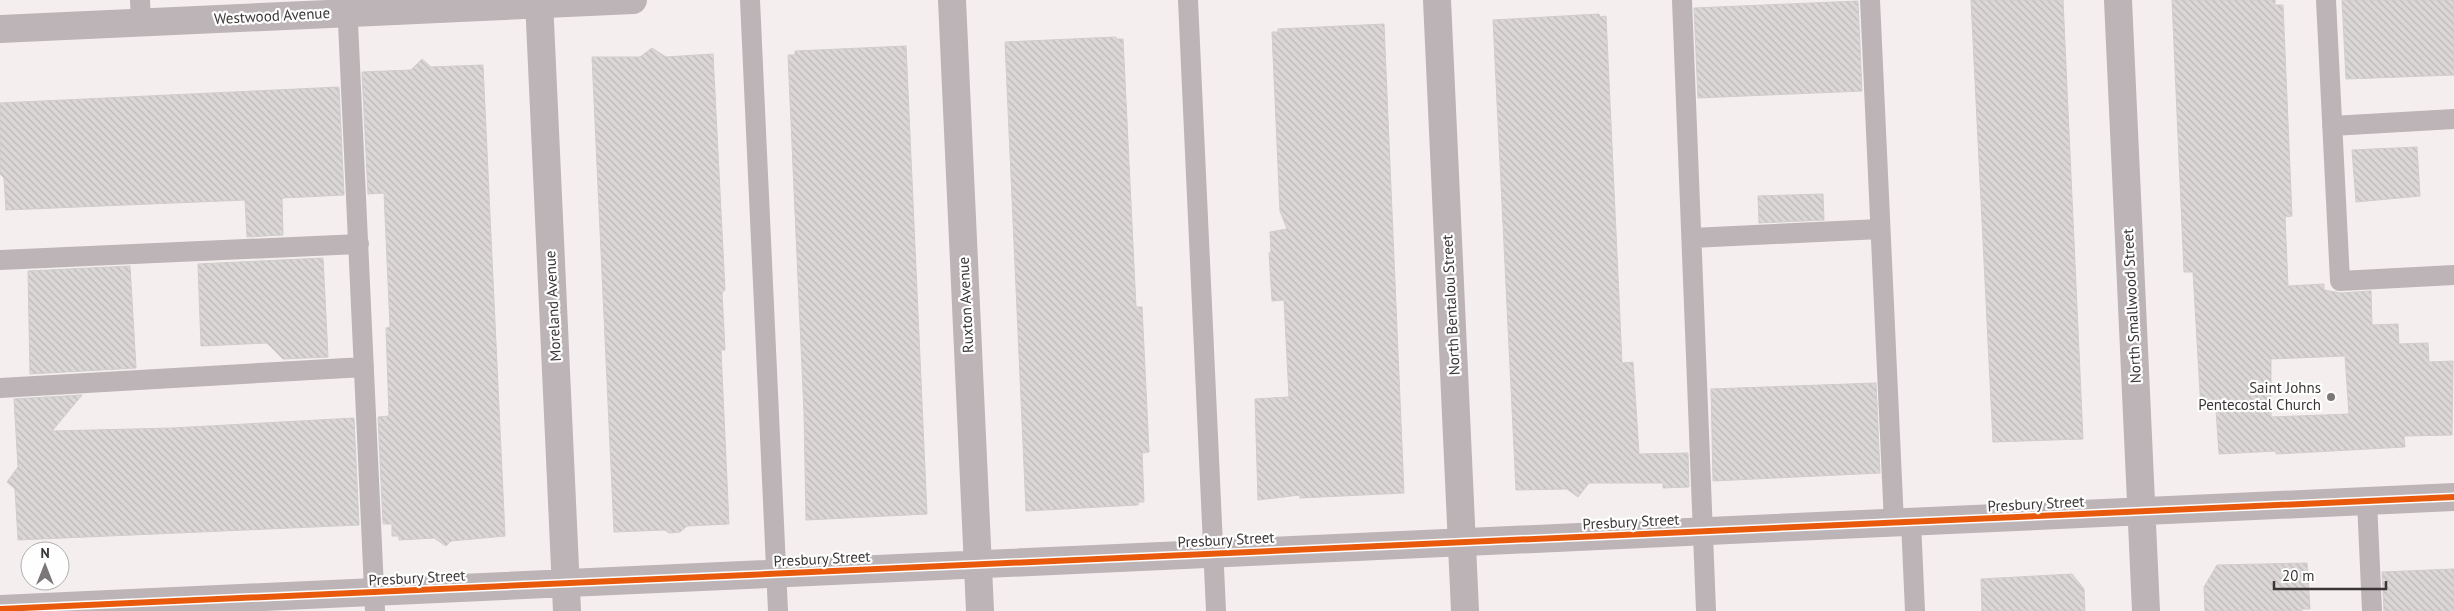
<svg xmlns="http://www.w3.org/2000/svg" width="2454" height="611" viewBox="0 0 2454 611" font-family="'PT Sans',sans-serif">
<defs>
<pattern id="building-back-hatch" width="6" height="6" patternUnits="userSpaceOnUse" patternTransform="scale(1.25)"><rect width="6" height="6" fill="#dbd7d6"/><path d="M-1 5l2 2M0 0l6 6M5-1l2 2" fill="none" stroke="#bdb9b8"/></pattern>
</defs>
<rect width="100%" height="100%" fill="#f4efee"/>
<!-- building -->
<path fill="url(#building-back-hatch)" stroke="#d1cdcc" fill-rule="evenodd" d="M1971,0H2063L2083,439L1993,442Z
M2172,0H2275V5H2283L2292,216L2285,217L2288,286L2324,284V290L2340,293L2371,291L2372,325L2398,324L2399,344L2428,343L2429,362L2453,361L2452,435L2404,436L2405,447L2276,454V451L2219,454L2216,409H2201L2193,272H2184ZM2345,356L2349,414L2271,417V359Z
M2342,0H2454V75L2346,79Z
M1858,1L1862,91L1698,98L1694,8Z
M1599,14L1600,17L1606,16L1622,363L1633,362L1639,454L1688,453L1689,487L1663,488V483H1589L1578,497L1567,489L1516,490L1493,20Z
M1384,24L1404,493L1300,498V495L1258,500L1255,399L1289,397L1284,300L1272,301L1269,253L1271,252L1270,232L1287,229L1280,211L1272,32H1278V29Z
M1116,37V39H1123L1136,307H1142L1149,452L1142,453L1144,502H1138V505L1026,511L1005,42Z
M906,46L927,514L806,520L804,413L788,55H795V51Z
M652,48L666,57L713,54L725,290L722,293L725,350H721L729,524L687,526L680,532L669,533L665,530L614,532L592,57H640Z
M422,59L431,67L483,65L505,536L451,541L446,546L434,538L399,540V536H392V524H383L378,417L389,416L386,328L390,327L384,193L368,194L362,72L411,70Z
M339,87L344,195L282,198L283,235L247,237L245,200L6,210L4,178L0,174V103Z
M2417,147L2420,196L2356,202L2352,150Z
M1823,194L1824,220L1759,223L1758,196Z
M323,258L328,357L283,359L267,343L201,346L198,264Z
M130,266L136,368L30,374L28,271Z
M1876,383L1880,473L1713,481L1711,389Z
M82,395L52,431L172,428L354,418L359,525L18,540L15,489L7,482L18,467L14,399Z
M2307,563L2310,609H2302V611H2205L2204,587L2217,565Z
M2454,569V611H2384L2382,572Z
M2072,574L2084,589L2085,611H1982L1981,579Z"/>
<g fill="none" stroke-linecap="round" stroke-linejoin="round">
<!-- lane -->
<path stroke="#bcb4b7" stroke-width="20" d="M140,0L141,22
M750,0L778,611
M1188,0L1216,611
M1682,0L1706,611
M1870,0L1894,523
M2326,0L2340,281L2454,275
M347,1L375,611
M2332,126L2454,119
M1692,238L1880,229
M0,260L359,244
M0,388L364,367
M2367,501L2372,611
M1911,522L1915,611"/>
<!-- street -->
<path stroke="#bcb4b7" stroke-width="28" d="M539,0L567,611
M952,0L980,611
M2118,0L2146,611
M0,29L633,0
M0,609L2454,497"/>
<!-- secondary -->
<path stroke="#bcb3b7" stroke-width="28" d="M1437,0L1465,611"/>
<defs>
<path id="cycleway" d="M0,609L2454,497"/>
</defs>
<!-- cycleway casing -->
<use href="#cycleway" stroke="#fefefe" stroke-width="9"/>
<!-- cycleway -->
<use href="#cycleway" stroke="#e8590c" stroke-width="6"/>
</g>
<!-- markers -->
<circle fill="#7b7776" stroke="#fefefe" stroke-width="2" cx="2331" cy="397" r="5"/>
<g text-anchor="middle" stroke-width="4.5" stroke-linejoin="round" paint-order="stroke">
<!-- street labels -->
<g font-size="15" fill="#3a3635" stroke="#fefefe">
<text transform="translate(272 16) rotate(-3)" y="5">Westwood Avenue</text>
<text transform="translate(966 305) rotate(-93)" y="5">Ruxton Avenue</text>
<text transform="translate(1451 305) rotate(-93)" y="5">North Bentalou Street</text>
<text transform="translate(553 306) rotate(-93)" y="5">Moreland Avenue</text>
<text transform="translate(2132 306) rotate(-93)" y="5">North Smallwood Street</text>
<text transform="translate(2036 504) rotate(-3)" y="5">Presbury Street</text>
<text transform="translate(1631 522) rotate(-3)" y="5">Presbury Street</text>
<text transform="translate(1226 540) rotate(-3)" y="5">Presbury Street</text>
<text transform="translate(822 559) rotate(-3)" y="5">Presbury Street</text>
<text transform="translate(417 578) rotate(-3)" y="5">Presbury Street</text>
</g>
<!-- poi labels -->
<g font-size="15" fill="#3a3635" stroke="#fefefe" text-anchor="end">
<text x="2321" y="393">Saint Johns<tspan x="2321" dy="17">Pentecostal Church</tspan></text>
</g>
</g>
<!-- north arrow -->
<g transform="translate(45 566)"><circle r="24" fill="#fefefe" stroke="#b0aeae"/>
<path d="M0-4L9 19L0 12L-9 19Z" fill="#7b7776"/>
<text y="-8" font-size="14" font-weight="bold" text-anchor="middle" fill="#3a3635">N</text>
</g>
<!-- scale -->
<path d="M2274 581v8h112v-8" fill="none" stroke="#3a3635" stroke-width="2.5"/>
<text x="2282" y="581" font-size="15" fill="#3a3635" stroke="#fefefe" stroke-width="4" paint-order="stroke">20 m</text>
</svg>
